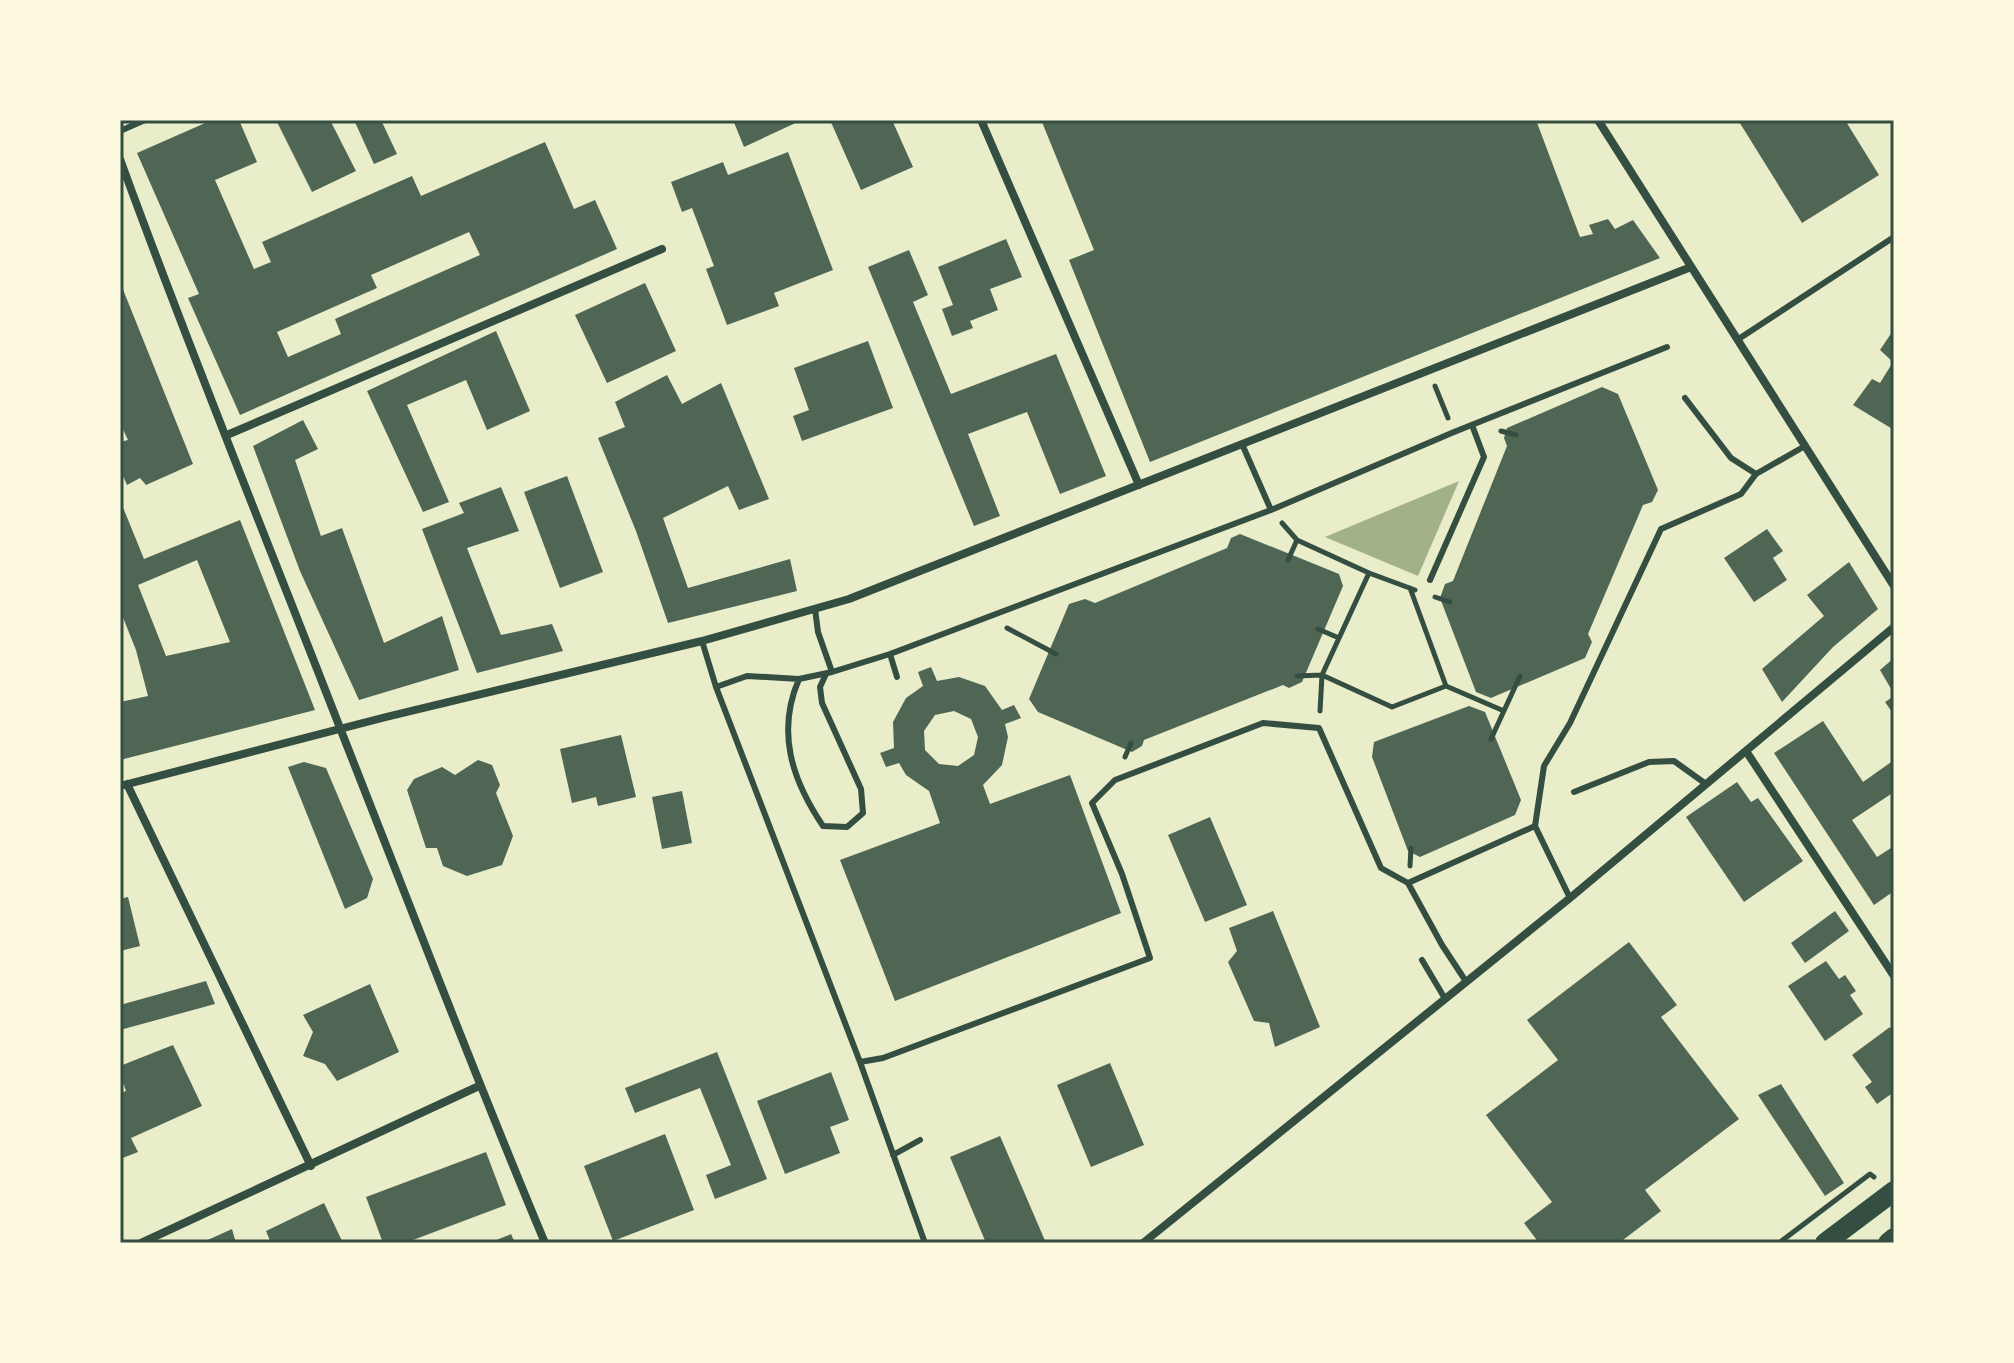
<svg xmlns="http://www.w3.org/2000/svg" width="2014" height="1363" viewBox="0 0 2014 1363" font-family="Arial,sans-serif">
<rect width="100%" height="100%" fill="#e9edc9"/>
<!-- water -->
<path fill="#a3b18a" d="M1459,481L1418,576L1325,537Z"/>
<!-- building -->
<path fill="#4f6655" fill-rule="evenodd" d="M212,120H239L257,162L215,180L254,269L271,262L262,242L412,176L421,196L545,142L574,209L595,200L617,249L240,415L188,298L199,294L137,153ZM469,232L480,255L335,319L341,334L288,357L277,332L377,288L371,275Z
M276,120H330L356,171L312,192Z
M354,120H381L397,154L374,164Z
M733,120H802L744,147Z
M830,120H892L913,167L861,190Z
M1047,120H1536L1580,237L1593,234L1589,225L1608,219L1615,229L1633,220L1660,258L1150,462L1069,260L1094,250L1042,122Z
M1738,120H1845L1879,175L1802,223Z
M788,152L833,270L774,293L779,306L727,325L706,269L714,266L692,208L682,212L671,182L723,162L728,175Z
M1006,239L1022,277L990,289L998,310L970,321L973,328L952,336L942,309L953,305L938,267Z
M909,250L928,295L913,302L951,394L1056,354L1106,476L1060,494L1027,412L968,434L1000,516L974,526L868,267Z
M120,282L193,464L146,485L140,478L127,485L120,469V442L128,440L120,423Z
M645,283L676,351L607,383L575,315Z
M1894,329V430L1853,405L1872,379L1880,383L1893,362L1880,350Z
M496,331L530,411L487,430L466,380L407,405L449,502L423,512L367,391Z
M868,341L893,408L802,441L793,416L809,410L794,368Z
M667,375L682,404L721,383L769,499L739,510L728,486L663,518L688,588L790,559L797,591L668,623L636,531L598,438L625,427L615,402Z
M1602,387L1618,394L1658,490L1652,502L1643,505L1588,634L1592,642L1585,658L1491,698L1476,692L1440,598L1445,584L1453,581L1507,446L1504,438L1507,428Z
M303,420L318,449L295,460L321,536L342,528L384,643L442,616L459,670L359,700L300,571L253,446Z
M567,476L603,572L560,588L524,492Z
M501,487L519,531L467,548L501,635L552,624L563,651L477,673L422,529L464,513L459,503Z
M120,500L144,559L240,520L315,710L120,760V702L148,696L136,650L120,610ZM197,560L230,642L166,656L138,585Z
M1767,529L1783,551L1773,558L1787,580L1754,602L1724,558Z
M1240,534L1339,574L1343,586L1302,682L1289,688L1283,685L1144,740L1142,746L1132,752L1038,712L1029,699L1069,604L1085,599L1095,603L1227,548L1231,538Z
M1849,562L1878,609L1833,647L1782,702L1762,669L1824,616L1807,595Z
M1894,658V694L1880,670Z
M931,667L937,681L959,677L985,686L1002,710L1014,705L1021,718L1005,724L1008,737L1002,765L983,785L990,804L1070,775L1121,913L895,1001L840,860L940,823L929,791L906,775L899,763L886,767L880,753L894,748L893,722L906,698L923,686L918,672ZM954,711L971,719L978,737L974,755L958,766L939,764L925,750L924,731L935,715Z
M1894,696V715L1885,702Z
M1469,706L1485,712L1521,800L1515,815L1420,857L1408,851L1372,757L1374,742Z
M1823,721L1863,782L1894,760V792L1852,820L1877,857L1894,846V891L1874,905L1774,753Z
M621,735L636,797L598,806L596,797L572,803L560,749Z
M478,760L492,765L500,785L496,793L513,836L502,865L467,876L443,866L437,848H426L407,790L414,779L442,767L455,775Z
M304,762L326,768L373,879L367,898L345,909L288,767Z
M1737,782L1751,802L1758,798L1803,861L1744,902L1686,817Z
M682,791L692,843L662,849L652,797Z
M1210,817L1247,905L1205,922L1168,835Z
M128,897L140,946L120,951V899Z
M1273,911L1320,1027L1275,1047L1269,1023L1254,1021L1228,962L1237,951L1229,928Z
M1835,911L1849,931L1805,963L1791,943Z
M1629,942L1677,1005L1661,1017L1739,1119L1645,1190L1661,1211L1619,1243H1539L1524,1223L1552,1202L1486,1115L1558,1060L1527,1020Z
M1826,961L1839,979L1845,975L1856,991L1850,995L1863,1014L1825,1041L1788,986Z
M206,981L215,1004L120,1030V1005Z
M370,984L399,1052L337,1081L325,1064L303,1056L313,1032L303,1015Z
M1890,1027L1894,1033V1092L1877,1104L1865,1087L1872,1082L1852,1055Z
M173,1045L202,1106L131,1138L138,1152L120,1159V1093L126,1091L120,1075V1066Z
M717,1052L767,1179L715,1199L706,1175L731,1165L700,1088L635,1113L625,1088Z
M1110,1063L1144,1145L1091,1167L1057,1085Z
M831,1072L849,1120L830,1127L840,1153L785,1174L757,1101Z
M1781,1084L1844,1183L1825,1196L1758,1095Z
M665,1134L694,1210L613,1241L584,1166Z
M1000,1136L1046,1243H986L950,1157Z
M486,1152L506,1205L405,1243H383L366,1197Z
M324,1203L343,1243H271L266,1231Z
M232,1229L236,1243H201Z
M511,1234L515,1243H489Z"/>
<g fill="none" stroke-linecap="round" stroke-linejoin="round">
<!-- path -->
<path stroke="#344e41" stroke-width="5" d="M1435,386L1448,418
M1501,431L1516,435
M1282,523L1297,540
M1288,560L1297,540L1369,573L1415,590
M1369,573L1322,675L1392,707L1446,686L1504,711
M1410,588L1446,686
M1435,597L1450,602
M1007,628L1056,654
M1318,629L1339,638
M1297,676L1322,675L1320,711
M1491,739L1520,676
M1125,757L1131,743
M1410,866L1411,848
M1779,1243L1870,1174L1874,1177"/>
<!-- service -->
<path stroke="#344e41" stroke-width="6" d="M120,131L145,120
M1737,340L1894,237
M1685,398L1731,458L1756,474
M1242,444L1271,510
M1430,580L1484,457L1472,425
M815,609L818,632L832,672
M702,641L716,687L860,1062L925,1243
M890,654L897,677
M799,679C776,732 792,780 823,826L847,827L863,813L861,789L822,703L820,687L826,674
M716,687L747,676L799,679L832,672L890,654L1271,510L1454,432L1667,347
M1574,792L1649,762L1674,761L1706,784
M1535,826L1544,766L1570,723L1661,529L1741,494L1756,474L1805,446
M1408,883L1535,826L1570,898
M1422,960L1444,997
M860,1062L883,1058L1150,958L1122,874L1092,803L1115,780L1263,723L1319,728L1381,868L1408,883L1442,945L1465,980
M893,1155L920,1140"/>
<!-- minor -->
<path stroke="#344e41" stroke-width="8" d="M981,120L1139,485
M1598,120L1894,586
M120,159C190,352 268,542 342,733C409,903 474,1074 545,1243
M227,435L662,249
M1746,751L1894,976
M127,784L311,1166
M120,786L386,717L702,641L849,599L1691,267
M141,1243L479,1086
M1143,1243L1570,898L1894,627"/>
<!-- primary -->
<path stroke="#344e41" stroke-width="20" d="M1825,1243L1894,1191
M1888,1243L1894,1238"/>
</g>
<!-- border -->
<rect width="2014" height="1363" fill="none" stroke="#fefae0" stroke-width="244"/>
<rect x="122" y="122" width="1770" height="1119" fill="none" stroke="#344e41" stroke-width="3"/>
</svg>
